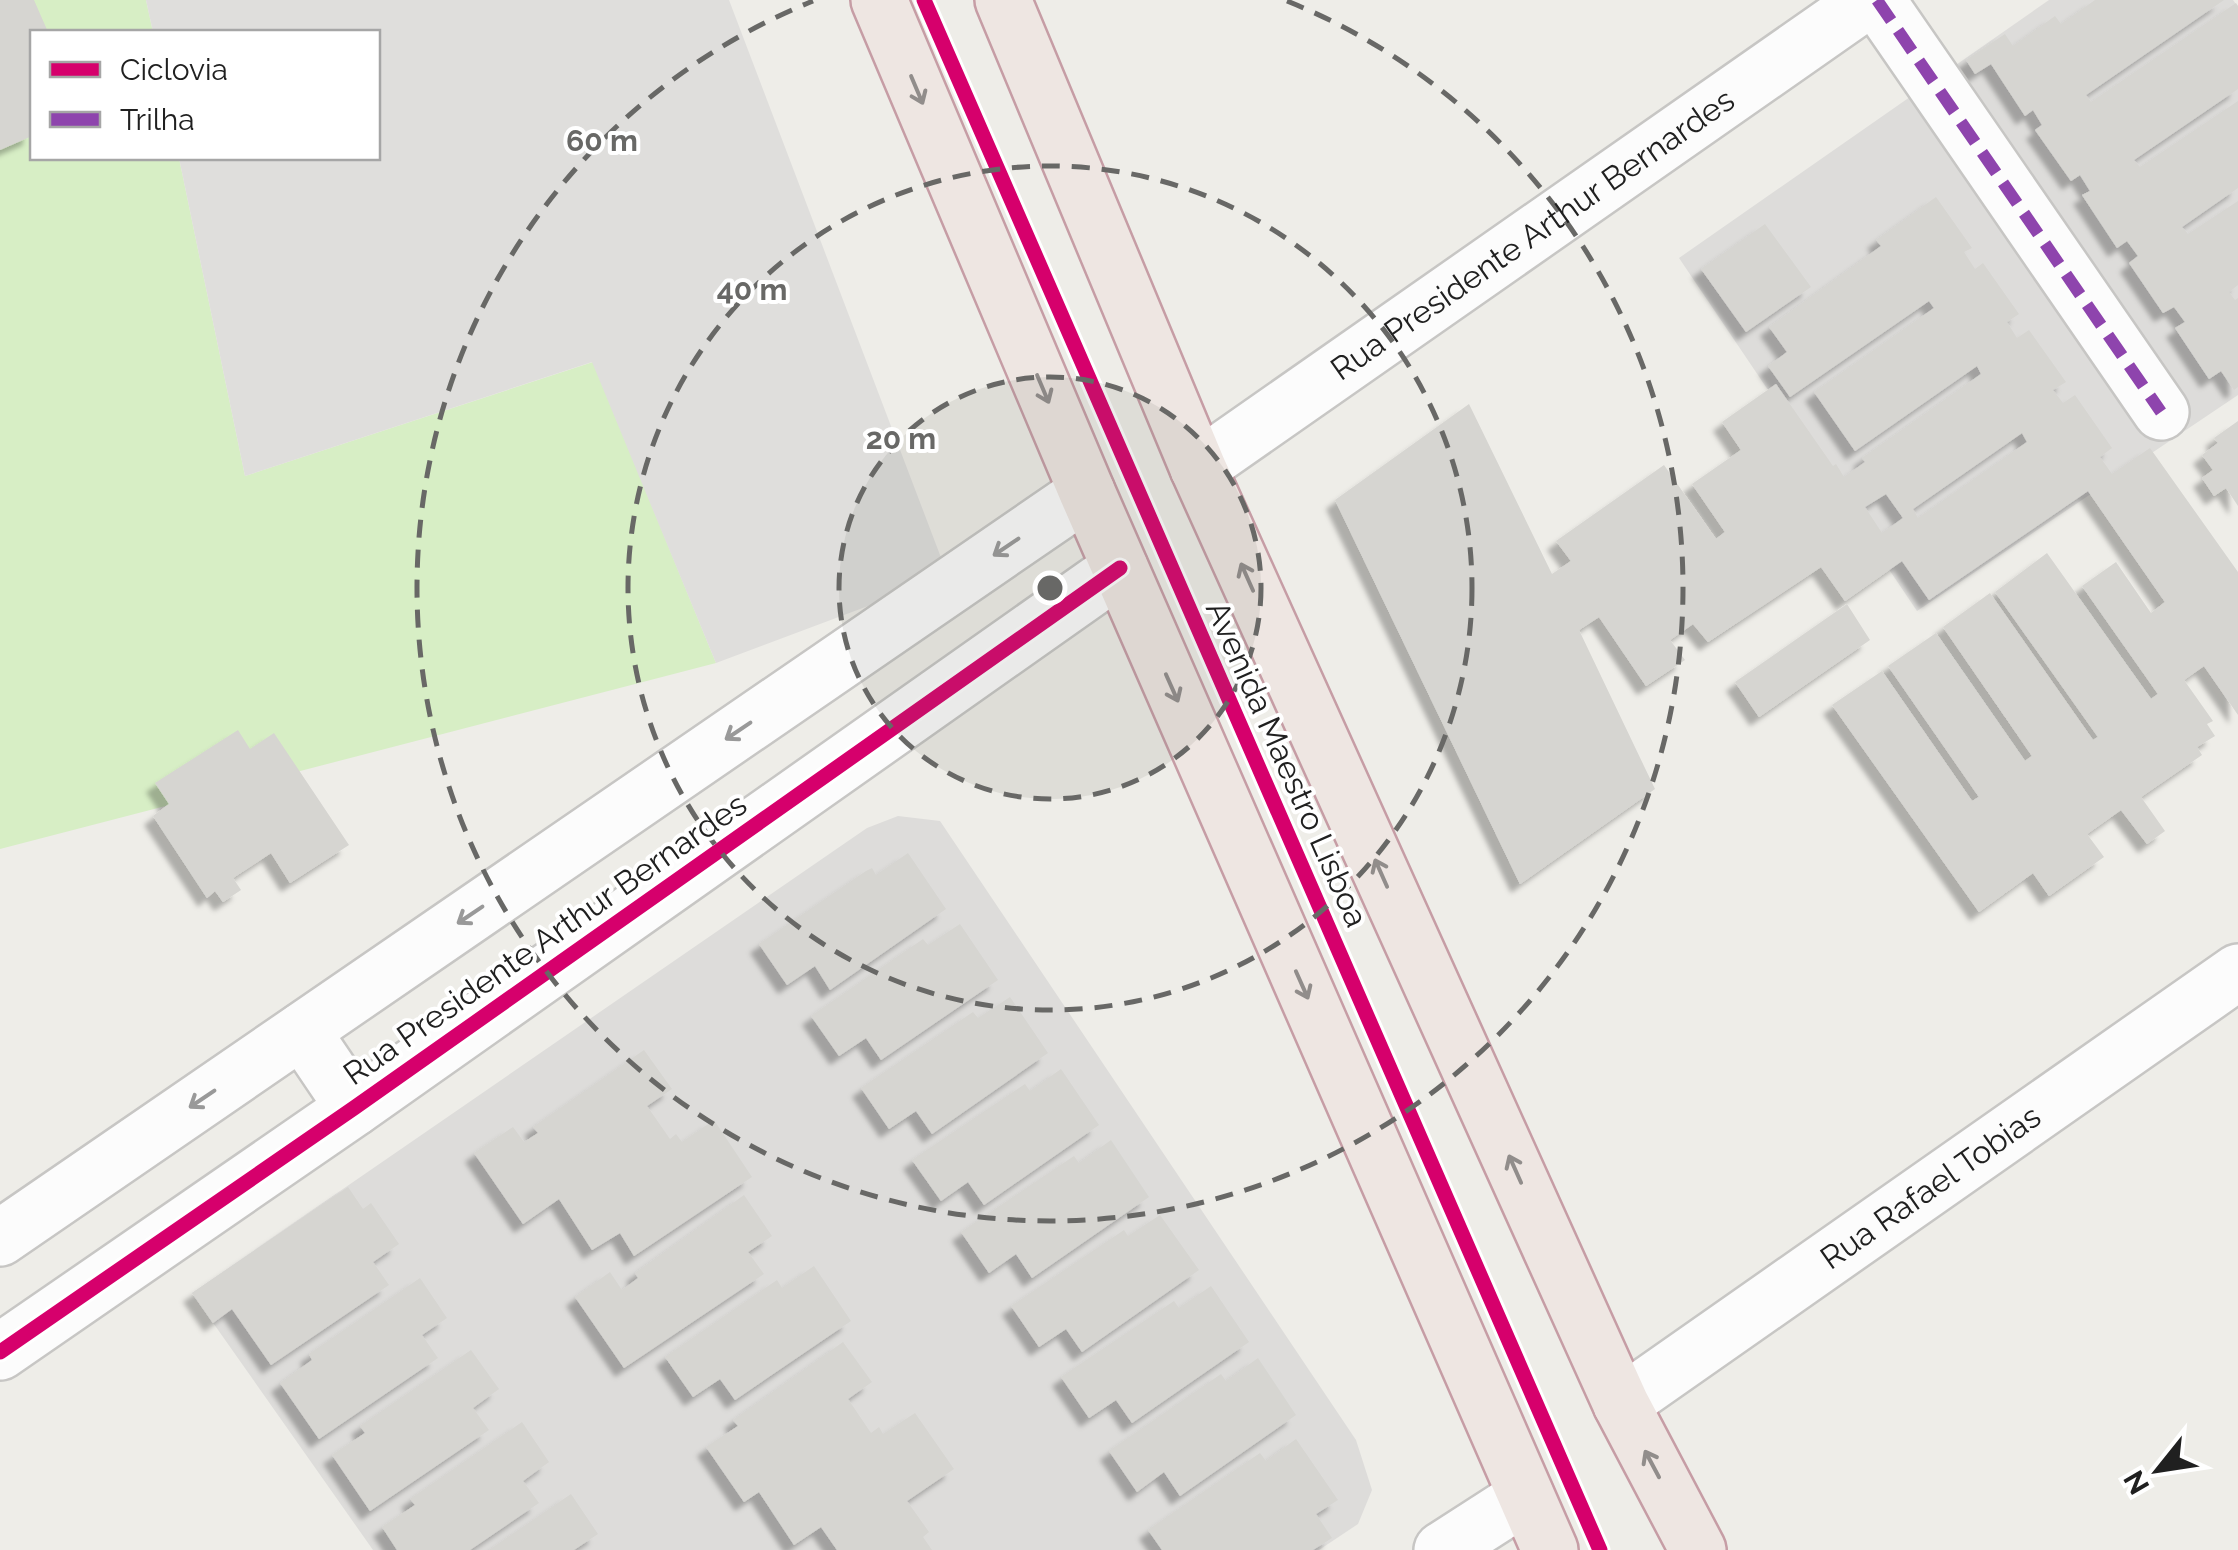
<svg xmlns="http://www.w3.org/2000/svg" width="2238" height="1550" viewBox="0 0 2238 1550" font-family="Raleway,sans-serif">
<defs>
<filter id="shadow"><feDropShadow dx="-9" dy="9" stdDeviation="2.5" flood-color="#0004"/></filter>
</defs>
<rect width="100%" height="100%" fill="#eeede8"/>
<!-- residential -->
<path fill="#dddcda" d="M2049,0H2233L2238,7V395L1917,611L1679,258Z
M898,816L940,821L1356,1440L1372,1490L1358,1524L1319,1550H373L192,1293L867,828Z"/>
<!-- grass -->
<path fill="#d7eec5" d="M0,0H146L153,32H32V158H179L245,476L593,362L716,663L0,849Z"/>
<!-- parking -->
<path fill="#dfdedc" d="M146,0H729L948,576L716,663L592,362L245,476L179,158H378V32H153Z"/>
<!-- building -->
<path fill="#d6d5d1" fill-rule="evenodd" filter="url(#shadow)" d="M0,0H34L48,32H32V136L0,150Z
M2095,0H2224L2086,95L2091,102L2236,3L2238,6V89L2134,160L2140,167L2238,101V188L2182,227L2188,234L2238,201V285L2229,292L2235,300L2238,298V387L2234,390L2221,371L2209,379L2175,328L2185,322L2174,307L2163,313L2129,263L2138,256L2127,241L2117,248L2082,195L2090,191L2080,175L2071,181L2035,130L2042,125L2033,110L2025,116L1991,64L1975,74L1966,60L2005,34L2013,46L2055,16L2061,24Z
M1936,197L1972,248L1964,252L1975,269L1983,263L2019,314L2007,322L2017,338L2029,330L2066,382L2053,390L2063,403L2075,395L2112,448L2100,457L2112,474L2150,448L2238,572V715L2204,666L2184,680L2213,721L2207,724L2215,736L2197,747L2202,755L2141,797L2165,831L2147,844L2121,810L2087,834L2104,857L2049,896L2033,873L1979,912L1832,705L1882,671L1972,801L1979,797L1888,666L1936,633L2025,761L2032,756L1943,627L1990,593L2093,740L2098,737L1995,592L2047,553L2151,699L2158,694L2082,586L2116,562L2151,613L2165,602L2088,491L1929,600L1902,561L1845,601L1821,567L1708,642L1693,624L1670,640L1685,660L1646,686L1599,617L1579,630L1655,789L1520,884L1335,500L1469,404L1552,574L1571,561L1556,541L1664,465L1716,539L1725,532L1692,484L1741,450L1722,422L1776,384L1833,466L1836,464L1844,477L1865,462L1862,458L1981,374L1977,366L1855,451L1814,392L1934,308L1929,301L1790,397L1768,366L1787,352L1769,327L1881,246L1876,240ZM2022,433L2027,442L1918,518L1913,509ZM1886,494L1903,518L1882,533L1865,507Z
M1765,224L1811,287L1746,332L1701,269Z
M2238,421V506L2226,488L2214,496L2202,478L2213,470L2202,455L2218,443L2214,438Z
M1847,604L1870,640L1759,717L1735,682Z
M238,730L250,749L274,733L349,845L290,883L271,853L233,878L241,890L223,902L215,891L207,898L153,816L169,804L155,783Z
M908,853L946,909L830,990L815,966L787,985L759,944L866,871L872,868L876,875Z
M960,924L998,980L881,1060L866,1038L839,1056L811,1016L923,939L928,945Z
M1010,997L1048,1053L932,1134L916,1111L889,1129L861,1088L967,1016L973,1012L978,1018Z
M644,1050L672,1089L647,1106L670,1139L676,1134L682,1142L714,1120L752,1177L634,1256L620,1233L592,1250L559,1199L523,1224L474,1153L513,1127L524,1142L538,1133L533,1127Z
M1061,1069L1099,1125L984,1205L968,1182L941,1201L912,1160L1025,1084L1030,1091Z
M1111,1140L1149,1197L1032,1278L1016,1254L989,1273L961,1232L1074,1156L1079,1163Z
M348,1187L363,1209L371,1203L399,1244L373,1262L389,1285L271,1365L232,1309L213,1323L192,1293Z
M744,1195L772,1236L748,1252L764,1274L624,1368L575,1297L610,1272L622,1290L638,1278L635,1273Z
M1160,1215L1199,1270L1082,1352L1066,1329L1039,1347L1011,1306L1124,1230L1128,1236Z
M814,1266L851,1321L735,1400L720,1379L693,1397L665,1357L777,1280L782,1288Z
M420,1278L447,1318L422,1335L438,1358L319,1439L280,1383L312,1360L309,1354Z
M1211,1286L1249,1342L1132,1423L1116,1400L1089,1418L1061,1377L1174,1301L1179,1308Z
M843,1342L872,1382L848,1399L871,1433L879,1427L883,1434L915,1413L954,1469L907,1501L929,1532L923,1537L932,1550H837L821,1527L794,1545L759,1492L744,1502L706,1447L738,1426L733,1420Z
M471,1350L499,1389L473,1408L489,1430L370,1511L332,1455L365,1433L360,1426Z
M1258,1358L1296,1415L1180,1496L1164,1472L1137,1492L1109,1451L1221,1374L1226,1381Z
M522,1422L549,1462L523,1481L539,1503L470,1550H397L382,1527L415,1505L410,1499Z
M1296,1439L1338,1500L1316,1514L1332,1538L1313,1550H1162L1148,1530L1260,1453L1266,1461Z
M571,1494L598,1534L574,1550H489Z"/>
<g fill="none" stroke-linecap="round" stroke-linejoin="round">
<defs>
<g id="minor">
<path d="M1877,0L2161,412"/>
<path id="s1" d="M1198,468L1868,0"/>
<path d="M302,1031L354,1108"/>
<path d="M0,1238L1087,492"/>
<path d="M0,1352L354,1108L1120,568"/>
<path id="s2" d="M1621,1404L2238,972"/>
<path d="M1442,1550L1526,1496"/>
</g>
<path id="trunk" d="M879,0L1087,492L1550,1550
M1003,0L1198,468L1621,1404L1698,1550"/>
</defs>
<!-- minor casing -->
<use href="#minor" stroke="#c7c6c4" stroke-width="60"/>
<!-- trunk casing -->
<use href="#trunk" stroke="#c69da5" stroke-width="60"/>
<!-- minor -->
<use href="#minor" stroke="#fcfcfc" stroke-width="55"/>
<!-- trunk -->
<use href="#trunk" stroke="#eee6e2" stroke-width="55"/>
<!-- quiet -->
<path stroke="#8e44ad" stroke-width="12" stroke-dasharray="25 12" stroke-linecap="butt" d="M1877,0L2161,412"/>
<defs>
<path id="cycleway" d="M924,0L1600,1550
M0,1352L354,1108L1120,568"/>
</defs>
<!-- cycleway casing -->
<use href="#cycleway" stroke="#fff" stroke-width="21"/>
<!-- cycleway -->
<use href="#cycleway" stroke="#d6006c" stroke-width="15"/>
</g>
<!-- one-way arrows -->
<defs><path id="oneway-shaft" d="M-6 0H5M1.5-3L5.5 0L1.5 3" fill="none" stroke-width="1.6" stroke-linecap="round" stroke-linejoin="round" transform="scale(2.5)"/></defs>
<g stroke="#918d8b">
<use href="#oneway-shaft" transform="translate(917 90) rotate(67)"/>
<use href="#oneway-shaft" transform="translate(1043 389) rotate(67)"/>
<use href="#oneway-shaft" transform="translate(1247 577) rotate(-114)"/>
<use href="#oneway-shaft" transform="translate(1172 688) rotate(66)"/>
<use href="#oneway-shaft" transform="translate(1381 873) rotate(-114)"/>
<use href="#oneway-shaft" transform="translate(1302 985) rotate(66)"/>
<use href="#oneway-shaft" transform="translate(1515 1169) rotate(-114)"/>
<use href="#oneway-shaft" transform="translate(1652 1464) rotate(-118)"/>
</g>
<g stroke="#999">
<use href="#oneway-shaft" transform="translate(1006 547) rotate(146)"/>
<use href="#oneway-shaft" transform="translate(738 731) rotate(146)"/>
<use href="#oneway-shaft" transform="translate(470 915) rotate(146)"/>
<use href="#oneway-shaft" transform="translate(202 1099) rotate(146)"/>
</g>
<!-- distance rings -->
<circle cx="1050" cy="588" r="211" fill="#686866" fill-opacity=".12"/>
<g fill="none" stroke="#686866" stroke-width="5" stroke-dasharray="18 12">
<circle cx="1050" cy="588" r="211"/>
<circle cx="1050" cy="588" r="422"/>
<path d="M1287 1A633 633 0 1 1 813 1"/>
</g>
<g text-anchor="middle" stroke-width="8" stroke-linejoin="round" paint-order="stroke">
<!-- street labels -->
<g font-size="32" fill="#202020" stroke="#fff">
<text dy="11" stroke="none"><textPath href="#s1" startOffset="408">Rua Presidente Arthur Bernardes</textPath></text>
<text transform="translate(1287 764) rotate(66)" y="11">Avenida Maestro Lisboa</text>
<text transform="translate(545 939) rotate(-35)" y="11">Rua Presidente Arthur Bernardes</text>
<text dy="11" stroke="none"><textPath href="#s2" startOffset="378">Rua Rafael Tobias</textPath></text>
</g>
</g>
<circle cx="1050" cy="588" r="15" fill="#686866" stroke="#fff" stroke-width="5"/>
<g font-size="30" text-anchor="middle" font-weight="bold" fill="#686866" stroke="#fff" stroke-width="8" stroke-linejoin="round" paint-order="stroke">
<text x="602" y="151">60 m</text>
<text x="752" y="300">40 m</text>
<text x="901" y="449">20 m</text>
</g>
<!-- legend -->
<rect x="30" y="30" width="350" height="130" fill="#ffffff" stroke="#a6a6a6" stroke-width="2.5"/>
<rect x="50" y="62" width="50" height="15" fill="#d6006c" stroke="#a6a6a6" stroke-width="2.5"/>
<text x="120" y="80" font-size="30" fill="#202020">Ciclovia</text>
<rect x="50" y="112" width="50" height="15" fill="#8e44ad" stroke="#a6a6a6" stroke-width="2.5"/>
<text x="120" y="130" font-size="30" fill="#202020">Trilha</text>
<!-- north arrow -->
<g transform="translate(2158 1470) rotate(240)" stroke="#ffffff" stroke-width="8" paint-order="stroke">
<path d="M0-8L18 38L0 25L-18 38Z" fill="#202020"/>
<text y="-15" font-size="28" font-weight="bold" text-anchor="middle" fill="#202020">N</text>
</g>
</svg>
